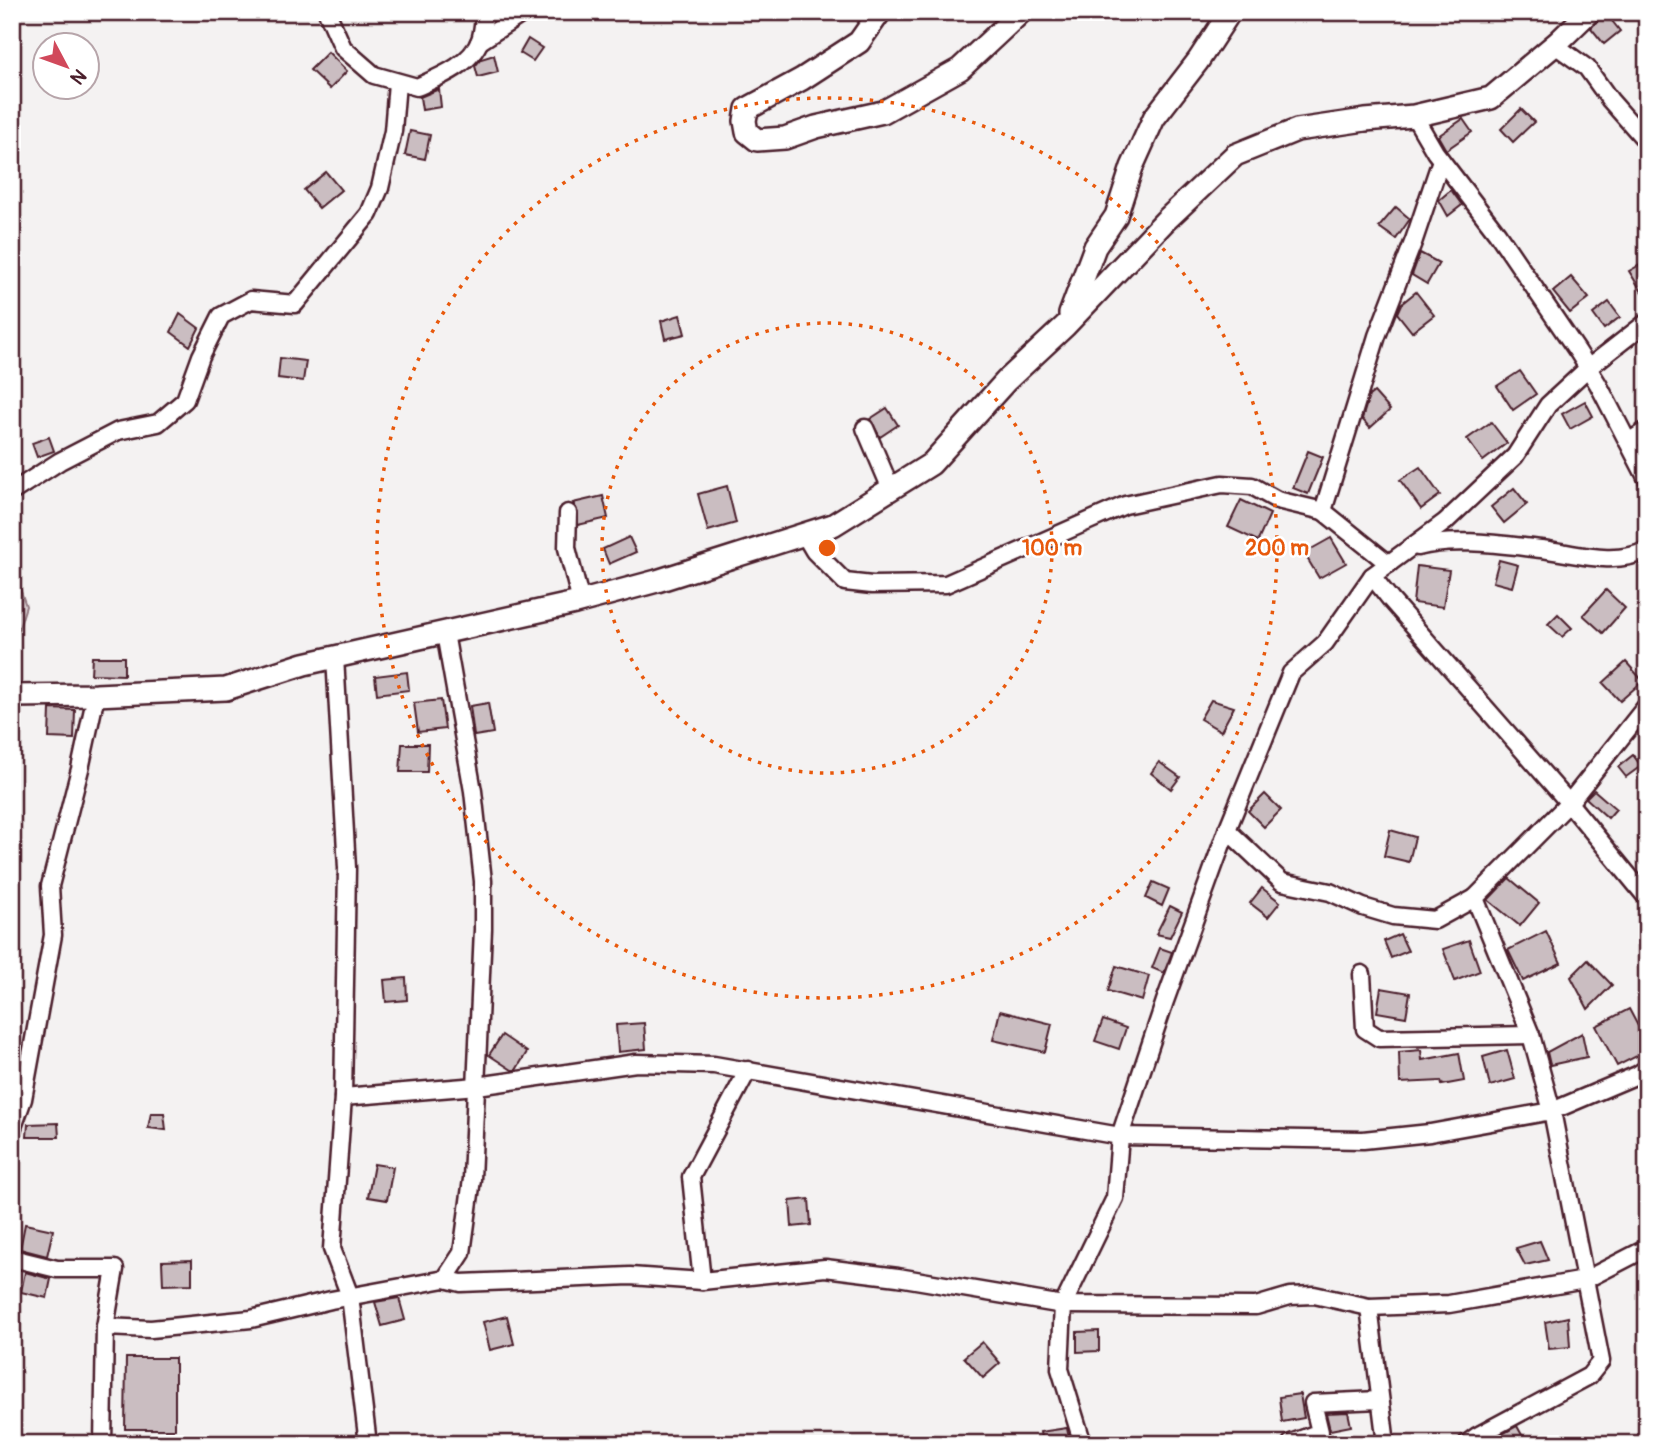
<svg xmlns="http://www.w3.org/2000/svg" width="1659" height="1456" font-family="Pangolin,sans-serif">
<rect width="100%" height="100%" fill="#f4f2f2"/>
<filter id="ink" filterUnits="userSpaceOnUse"><feTurbulence type="fractalNoise" baseFrequency=".0143" numOctaves="2"/><feDisplacementMap in="SourceGraphic" scale="14" xChannelSelector="R" yChannelSelector="G"/><feConvolveMatrix kernelMatrix="1 2 1 2 8 2 1 2 1" color-interpolation-filters="sRGB"/></filter>
<g filter="url(#ink)">
<path fill="#dbd2d5" stroke="#927880" stroke-width="2" d="M12,565L26,606L12,650Z"/>
<g fill="#cabdc1" stroke="#4a1f2b" stroke-width="2">
<path d="M1605,12L1620,31L1604,44L1591,28Z"/>
<path d="M528,39L542,48L533,61L520,53Z"/>
<path d="M328,52L347,71L330,89L310,70Z"/>
<path d="M494,55L498,72L478,77L475,66L481,59Z"/>
<path d="M439,89L441,107L422,110L420,97Z"/>
<path d="M1521,109L1534,122L1513,142L1501,129Z"/>
<path d="M1463,119L1472,132L1446,150L1438,136Z"/>
<path d="M410,131L430,135L425,159L405,155Z"/>
<path d="M326,172L341,190L319,208L304,190Z"/>
<path d="M1451,190L1462,205L1448,216L1439,200Z"/>
<path d="M1396,207L1410,219L1396,239L1379,227Z"/>
<path d="M1420,253L1439,263L1427,284L1412,275Z"/>
<path d="M1647,261V300L1629,271Z"/>
<path d="M1571,277L1589,298L1570,313L1553,292Z"/>
<path d="M1416,292L1434,315L1412,332L1397,313L1401,304Z"/>
<path d="M1609,302L1620,317L1604,329L1593,314Z"/>
<path d="M180,314L199,328L190,346L171,332Z"/>
<path d="M680,315L685,334L665,339L661,321Z"/>
<path d="M280,358L306,361L303,381L278,378Z"/>
<path d="M1520,371L1536,394L1513,410L1497,386Z"/>
<path d="M1374,392L1390,410L1370,428L1362,419L1369,396Z"/>
<path d="M1585,401L1593,416L1570,429L1562,414Z"/>
<path d="M887,408L898,425L880,437L870,419Z"/>
<path d="M1491,422L1507,443L1483,461L1467,439Z"/>
<path d="M49,437L54,451L37,457L32,443Z"/>
<path d="M1308,451L1323,457L1308,494L1293,488Z"/>
<path d="M1420,467L1440,495L1421,509L1400,480Z"/>
<path d="M727,486L736,523L708,531L698,494Z"/>
<path d="M1514,488L1527,504L1504,523L1491,507Z"/>
<path d="M603,496L608,518L578,525V513L573,503Z"/>
<path d="M1241,500L1270,514L1258,541L1228,527Z"/>
<path d="M629,537L636,552L609,564L603,549Z"/>
<path d="M1331,538L1346,563L1319,578L1304,553Z"/>
<path d="M1499,560L1518,565L1512,587L1493,582Z"/>
<path d="M1417,566L1449,570L1443,607L1413,603Z"/>
<path d="M1606,590L1625,608L1603,633L1583,615Z"/>
<path d="M1558,614L1572,628L1562,637L1548,624Z"/>
<path d="M92,657H124V675L91,674Z"/>
<path d="M1626,662L1643,681L1620,701L1603,683Z"/>
<path d="M407,672L409,690L377,694L375,676Z"/>
<path d="M441,700L445,729L418,732L414,703Z"/>
<path d="M1211,700L1234,707L1221,731L1200,719Z"/>
<path d="M488,703L493,733L474,736L470,706Z"/>
<path d="M50,709L75,710L74,739L49,738Z"/>
<path d="M402,744H428L427,772H400Z"/>
<path d="M1633,755L1641,766L1626,777L1618,767Z"/>
<path d="M1159,762L1180,777L1171,789L1151,773Z"/>
<path d="M1594,790L1616,809L1608,818L1586,798Z"/>
<path d="M1265,794L1281,810L1264,827L1248,811Z"/>
<path d="M1390,830L1415,837L1409,862L1384,856Z"/>
<path d="M1509,878L1539,903L1520,926L1488,900Z"/>
<path d="M1153,882L1169,889L1162,906L1146,898Z"/>
<path d="M1262,888L1280,902L1268,917L1250,903Z"/>
<path d="M1170,906L1182,912L1170,937L1156,934Z"/>
<path d="M1546,931L1561,963L1523,981L1508,950Z"/>
<path d="M1400,934L1408,951L1391,958L1384,941Z"/>
<path d="M1469,940L1480,971L1455,981L1443,949Z"/>
<path d="M1160,948L1172,952L1164,973L1152,968Z"/>
<path d="M1588,960L1612,985L1588,1009L1571,977Z"/>
<path d="M1116,966L1149,976L1142,1001L1108,991Z"/>
<path d="M406,978L407,1000L386,1002L384,980Z"/>
<path d="M1381,988L1410,993L1406,1017L1377,1012Z"/>
<path d="M1629,1009L1647,1043V1051L1617,1066L1596,1026Z"/>
<path d="M1000,1011L1052,1024L1045,1052L993,1040Z"/>
<path d="M1103,1020L1126,1028L1119,1049L1095,1041Z"/>
<path d="M644,1023L646,1049L618,1052L616,1025Z"/>
<path d="M1582,1033L1587,1057L1550,1065L1547,1052Z"/>
<path d="M502,1035L527,1052L516,1070H512L489,1055Z"/>
<path d="M1421,1050L1422,1060L1459,1053L1464,1081L1442,1085L1441,1081L1400,1083L1399,1052Z"/>
<path d="M1507,1050L1515,1079L1490,1086L1483,1057Z"/>
<path d="M151,1113H164L166,1130L148,1128Z"/>
<path d="M58,1123L59,1137H27L28,1124Z"/>
<path d="M374,1164L393,1167L387,1200L368,1197Z"/>
<path d="M809,1199L811,1225L792,1227L790,1201Z"/>
<path d="M25,1224L53,1230L47,1256L20,1249Z"/>
<path d="M1540,1241L1548,1260L1525,1265L1516,1248Z"/>
<path d="M192,1260V1284L163,1285L162,1261Z"/>
<path d="M25,1272L51,1279L47,1298L21,1292Z"/>
<path d="M399,1298L405,1320L382,1326L375,1302Z"/>
<path d="M507,1316L514,1344L490,1350L483,1322Z"/>
<path d="M1568,1317L1570,1347L1549,1349L1545,1322Z"/>
<path d="M1099,1331V1351L1077,1352V1332Z"/>
<path d="M982,1342L1000,1363L983,1378L964,1357Z"/>
<path d="M126,1358H175V1429H125Z"/>
<path d="M1300,1394L1304,1418L1282,1422L1279,1397Z"/>
<path d="M1348,1412L1351,1426L1330,1430L1326,1413Z"/>
<path d="M1517,1426L1527,1444H1485Z"/>
<path d="M1067,1428L1070,1444H1042L1040,1432Z"/>
</g>
<g fill="none" stroke-linecap="round" stroke-linejoin="round">
<g stroke="#4a1f2b" stroke-width="21">
<g id="street">
<path d="M327,12L343,48L374,75L417,87C439,77 471,65 480,40C483,32 483,21 485,12"/>
<path d="M479,42L525,12"/>
<path d="M1555,45L1587,68L1610,100L1647,142"/>
<path d="M1414,116L1435,152L1497,233L1578,352L1598,384L1647,479"/>
<path d="M865,428L891,489"/>
<path d="M1628,442L1647,430"/>
<path d="M12,492L60,461L118,431L158,423L185,400L201,356L221,316L251,300L295,304L369,214L380,188L393,131L397,83"/>
<path d="M568,513L567,548L581,602"/>
<path d="M804,534L814,551L845,582L872,585L946,584L1125,505L1222,484L1252,486L1277,500L1323,511"/>
<path d="M1418,547C1454,537 1504,545 1541,549C1575,553 1614,567 1647,550"/>
<path d="M1389,564L1323,511L1377,336L1414,240L1441,160"/>
<path d="M1372,576L1391,600L1569,803L1647,898"/>
<path d="M335,657L347,868L343,1097L332,1249L350,1296L368,1444"/>
<path d="M1227,830L1282,882L1330,892L1363,907L1393,916L1435,920L1475,898"/>
<path d="M1362,974L1365,1029L1379,1038L1531,1035"/>
<path d="M343,1097L477,1086L636,1063L714,1065L1120,1136L1363,1140L1430,1133L1552,1111L1637,1075L1647,1068"/>
<path d="M12,1130L23,1099L53,935L50,886L80,769L96,695"/>
<path d="M12,1258L57,1269H115L105,1327L103,1444"/>
<path d="M445,1279L461,1283L630,1276L702,1281L825,1268L898,1277L1063,1305L1256,1306L1290,1296L1314,1295L1369,1307L1449,1304L1585,1280L1647,1248"/>
<path d="M702,1281L691,1177L748,1070"/>
<path d="M1369,1307L1386,1444"/>
<path d="M105,1327L151,1329L251,1319L331,1300L445,1279L462,1253L472,1179L483,929V881L473,791L445,633"/>
<path d="M1291,1443L1320,1432L1313,1403L1379,1400"/>
<path d="M1083,1444L1060,1369L1063,1305L1115,1198L1120,1136L1165,1001L1227,830L1291,673L1325,643L1372,576L1445,522L1515,456L1548,405L1588,368L1647,322"/>
<path d="M1466,1444L1477,1436L1589,1376L1601,1361L1552,1111L1531,1035L1475,898L1569,803L1647,705"/>
</g>
</g>
<g stroke="#4a1f2b" stroke-width="26">
<g id="secondary">
<path d="M880,12L859,42L802,79L747,109L745,121L747,132L757,140L785,138L816,127L883,112L960,69L1021,12"/>
<path d="M1070,314L1095,247L1116,216L1132,167L1154,118L1198,61L1230,12"/>
<path d="M12,696L96,695L226,689L304,664L575,603L657,581L833,525L931,464L1006,381L1065,326L1165,221L1235,155L1297,130L1365,120L1414,116L1491,98L1558,42L1589,12"/>
</g>
</g>
<use href="#street" stroke="#fff" stroke-width="16"/>
<use href="#secondary" stroke="#fff" stroke-width="21"/>
</g>
</g>
<g fill="none" stroke="#e8590c" stroke-width="3.5" stroke-dasharray="3.5 7">
<circle cx="827" cy="548" r="225"/>
<circle cx="827" cy="548" r="450"/>
</g>
<circle cx="827" cy="548" r="10" fill="#e8590c" stroke="#fff" stroke-width="3.5"/>
<g font-size="21" text-anchor="middle" font-weight="bold" fill="#e8590c" stroke="#fff" stroke-width="5" stroke-linejoin="round" paint-order="stroke">
<text x="1052" y="555">100 m</text>
<text x="1277" y="555">200 m</text>
</g>
<rect width="1659" height="1456" fill="none" stroke="#fff" stroke-width="42"/>
<rect x="21" y="21" width="1617" height="1414" fill="none" stroke="#4a1f2b" stroke-width="2.5" filter="url(#ink)"/>
<g transform="translate(66 66) rotate(131)"><circle r="33" fill="#ffffff" stroke="#b7a5aa" stroke-width="2"/>
<path d="M0-5L12 26L0 18L-12 26Z" fill="#d1495b"/>
<text y="-10" font-size="19" font-weight="bold" text-anchor="middle" fill="#4a1f2b">N</text>
</g>
</svg>
